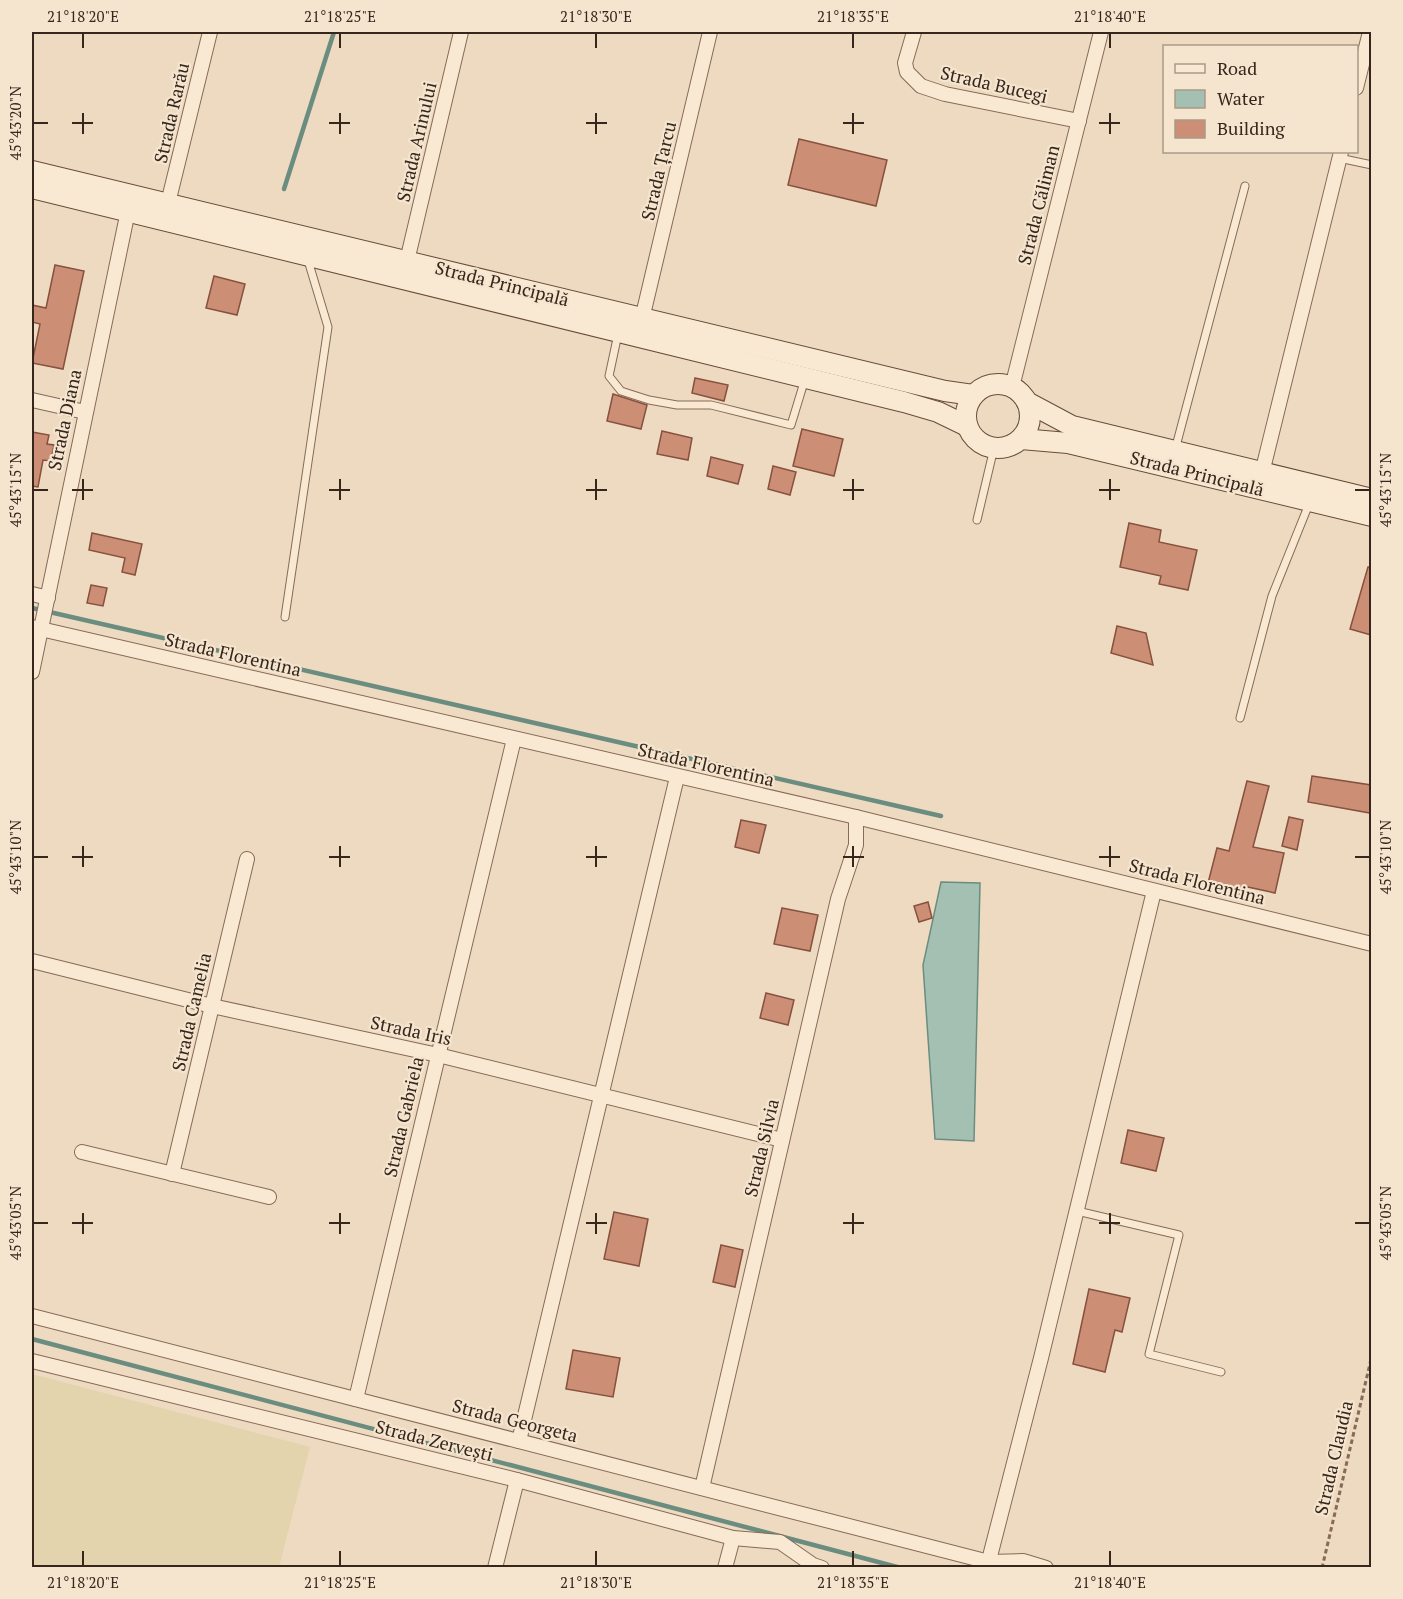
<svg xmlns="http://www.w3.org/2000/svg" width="1403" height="1599" font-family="'PT Serif',serif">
<rect width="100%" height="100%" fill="#eedac0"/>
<path fill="#e3d4ad" d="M32,1374L310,1447L279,1567H32Z"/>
<path fill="#a3c0b3" stroke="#6a8d80" stroke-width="1.5" d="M941,882L980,883L974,1141L935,1139L923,965Z"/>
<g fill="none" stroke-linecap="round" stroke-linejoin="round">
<g stroke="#6a8d80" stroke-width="4.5">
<path d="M284,189L334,32"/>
<path d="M32,608L941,816"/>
<path d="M32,1339L901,1568"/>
</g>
</g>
<g fill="#cc8f75" stroke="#86513e" stroke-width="1.5">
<path d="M799,139L887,160L876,206L788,185Z"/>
<path d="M55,265L84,271L63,369L32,363L40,324L32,322V305L46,308Z"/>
<path d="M214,276L245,284L237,315L206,308Z"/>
<path d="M695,378L728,385L724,401L692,393Z"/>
<path d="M613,394L647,405L641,429L607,421Z"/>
<path d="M802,429L843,439L834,476L793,466Z"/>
<path d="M662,431L692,438L688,460L657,454Z"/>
<path d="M32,432L49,435L47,444L54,445L51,461L43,460L38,487L32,486Z"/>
<path d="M711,457L743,465L738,484L707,476Z"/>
<path d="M773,466L796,472L790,495L768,489Z"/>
<path d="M1129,523L1161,530L1159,542L1197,550L1188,590L1159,584L1161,576L1120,567Z"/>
<path d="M92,533L142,544L135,575L122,572L125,558L89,550Z"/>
<path d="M1368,567H1371V635L1350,629Z"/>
<path d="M91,585L107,588L103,606L87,603Z"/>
<path d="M1117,626L1146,633L1153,665L1111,653Z"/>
<path d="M1312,776L1371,785L1370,813L1308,802Z"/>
<path d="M1247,781L1269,786L1253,847L1284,853L1275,893L1243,886L1241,895L1207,887L1217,848L1229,851Z"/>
<path d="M1289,817L1303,820L1297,850L1282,846Z"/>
<path d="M741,820L766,825L759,853L735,847Z"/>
<path d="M928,902L932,918L919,922L914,906Z"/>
<path d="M782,908L818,915L810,951L774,944Z"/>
<path d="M766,993L794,1000L788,1025L760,1018Z"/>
<path d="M1128,1130L1164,1138L1156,1171L1121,1163Z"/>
<path d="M614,1212L648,1219L639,1266L604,1259Z"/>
<path d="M721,1245L743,1250L735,1287L713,1282Z"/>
<path d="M1089,1289L1130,1298L1122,1332L1115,1330L1105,1372L1073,1364Z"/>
<path d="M573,1350L620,1358L613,1397L566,1389Z"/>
</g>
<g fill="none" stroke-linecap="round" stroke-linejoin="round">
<g stroke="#866b58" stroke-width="9">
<g id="service">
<path d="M1339,158L1372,165"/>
<path d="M618,334L609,376L621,391L649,400L677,405H711L791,425L805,379"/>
<path d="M1175,450L1245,186"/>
<path d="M977,520L994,448"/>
<path d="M285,617L328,327L307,257"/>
<path d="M1240,718L1272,596L1309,504"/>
<path d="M1077,1211L1179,1235L1149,1354L1221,1372"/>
</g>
</g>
<g stroke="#866b58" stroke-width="16">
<g id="minor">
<path d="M914,32L905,63L907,72L921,86L945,94L1079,121"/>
<path d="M1356,88L1370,32"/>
<path d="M168,203L210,32"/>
<path d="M407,261L461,32"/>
<path d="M642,319L710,32"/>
<path d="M1012,387L1101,32"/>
<path d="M32,400L85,412"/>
<path d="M1262,473L1341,152"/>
<path d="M32,594L48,598"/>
<path d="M32,627L856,817L1372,944"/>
<path d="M32,672L128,211"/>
<path d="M32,961L212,1006L438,1055L782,1140"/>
<path d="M82,1152L269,1197"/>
<path d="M172,1174L247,859"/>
<path d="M32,1316L989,1562L1023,1561L1046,1568"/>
<path d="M32,1361L517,1480L733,1538L780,1542L813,1565L822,1568"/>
<path d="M356,1399L514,739"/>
<path d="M519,1441L677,777"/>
<path d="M702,1488L838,899L856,845V817"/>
<path d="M495,1568L517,1480"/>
<path d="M725,1568L733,1538"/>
<path d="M987,1568L1041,1358L1154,891"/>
</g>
</g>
<g stroke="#684c3b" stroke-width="22">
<g id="secondary">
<path d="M32,171L945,391L973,395"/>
<path d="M32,188L904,402L938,412L967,426"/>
<circle cx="998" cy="416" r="32"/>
<path d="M1027,402L1072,426L1372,499"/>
<path d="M1021,439L1068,443L1372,516"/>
</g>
</g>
<path stroke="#866b58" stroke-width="3" stroke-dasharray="4.5 3" stroke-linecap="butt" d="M1322,1568L1372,1355"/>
<use href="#service" stroke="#f9e9d3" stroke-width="7"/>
<use href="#minor" stroke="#f9e9d3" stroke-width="14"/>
<use href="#secondary" stroke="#f9e9d3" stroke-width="20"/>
</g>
<path fill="none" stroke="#36261c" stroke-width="2" d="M83,33V48M340,33V48M596,33V48M853,33V48M1110,33V48M83,113V134M340,113V134M596,113V134M853,113V134M1110,113V134M33,123H48M72,123H93M329,123H350M586,123H607M843,123H864M1099,123H1120M83,479V500M340,479V500M596,479V500M853,479V500M1110,479V500M33,490H48M72,490H93M329,490H350M586,490H607M843,490H864M1099,490H1120M1355,490H1370M83,846V867M340,846V867M596,846V867M853,846V867M1110,846V867M33,857H48M72,857H93M329,857H350M586,857H607M843,857H864M1099,857H1120M1355,857H1370M83,1213V1234M340,1213V1234M596,1213V1234M853,1213V1234M1110,1213V1234M33,1223H48M72,1223H93M329,1223H350M586,1223H607M843,1223H864M1099,1223H1120M1355,1223H1370M83,1551V1566M340,1551V1566M596,1551V1566M853,1551V1566M1110,1551V1566"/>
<g text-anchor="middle" stroke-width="4.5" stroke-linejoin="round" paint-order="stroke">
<g font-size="18" fill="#36261c" stroke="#f5e5cf">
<text transform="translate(994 85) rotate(13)" y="6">Strada Bucegi</text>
<text transform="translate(172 113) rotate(-77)" y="6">Strada Rarău</text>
<text transform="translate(417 142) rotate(-77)" y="6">Strada Arinului</text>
<text transform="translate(659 171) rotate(-77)" y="6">Strada Țarcu</text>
<text transform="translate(1039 205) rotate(-76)" y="6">Strada Căliman</text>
<text transform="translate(502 284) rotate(14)" y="6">Strada Principală</text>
<text transform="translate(65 420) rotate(-78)" y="6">Strada Diana</text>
<text transform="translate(1197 474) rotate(14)" y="6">Strada Principală</text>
<text transform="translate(233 655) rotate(13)" y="6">Strada Florentina</text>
<text transform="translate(706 765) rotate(13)" y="6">Strada Florentina</text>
<text transform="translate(1197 882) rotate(14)" y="6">Strada Florentina</text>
<text transform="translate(192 1012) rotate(-77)" y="6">Strada Camelia</text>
<text transform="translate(411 1031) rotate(12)" y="6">Strada Iris</text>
<text transform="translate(404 1117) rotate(-77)" y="6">Strada Gabriela</text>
<text transform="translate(762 1148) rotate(-77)" y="6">Strada Silvia</text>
<text transform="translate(515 1421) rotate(14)" y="6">Strada Georgeta</text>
<text transform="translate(434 1441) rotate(14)" y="6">Strada Zervești</text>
<text transform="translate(1334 1458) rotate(-77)" y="6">Strada Claudia</text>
</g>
</g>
<rect width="1403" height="1599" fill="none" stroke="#f5e5cf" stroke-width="66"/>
<rect x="1163" y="45" width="195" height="108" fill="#f5e5cf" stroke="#a99987" stroke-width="1.5"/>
<rect x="1175" y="64" width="30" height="9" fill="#f9e9d3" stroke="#a99987" stroke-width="1.5"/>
<text x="1217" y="75" font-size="18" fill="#36261c">Road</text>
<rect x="1175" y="90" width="30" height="18" fill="#a3c0b3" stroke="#a99987" stroke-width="1.5"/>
<text x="1217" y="105" font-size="18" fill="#36261c">Water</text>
<rect x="1175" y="120" width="30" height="18" fill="#cc8f75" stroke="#a99987" stroke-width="1.5"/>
<text x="1217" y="135" font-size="18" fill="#36261c">Building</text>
<rect x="33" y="33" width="1337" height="1533" fill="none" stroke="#36261c" stroke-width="2"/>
<g font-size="15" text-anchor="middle" fill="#36261c">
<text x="83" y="22">21°18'20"E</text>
<text x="340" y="22">21°18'25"E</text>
<text x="596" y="22">21°18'30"E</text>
<text x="853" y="22">21°18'35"E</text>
<text x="1110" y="22">21°18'40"E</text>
<text transform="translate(16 123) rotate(-90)" y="5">45°43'20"N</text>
<text transform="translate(16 490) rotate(-90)" y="5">45°43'15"N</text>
<text transform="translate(1386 490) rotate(-90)" y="5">45°43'15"N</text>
<text transform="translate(16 857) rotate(-90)" y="5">45°43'10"N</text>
<text transform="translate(1386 857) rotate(-90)" y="5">45°43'10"N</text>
<text transform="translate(16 1223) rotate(-90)" y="5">45°43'05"N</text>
<text transform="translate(1386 1223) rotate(-90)" y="5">45°43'05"N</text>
<text x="83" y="1588">21°18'20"E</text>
<text x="340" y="1588">21°18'25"E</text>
<text x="596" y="1588">21°18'30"E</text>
<text x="853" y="1588">21°18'35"E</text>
<text x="1110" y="1588">21°18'40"E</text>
</g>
</svg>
